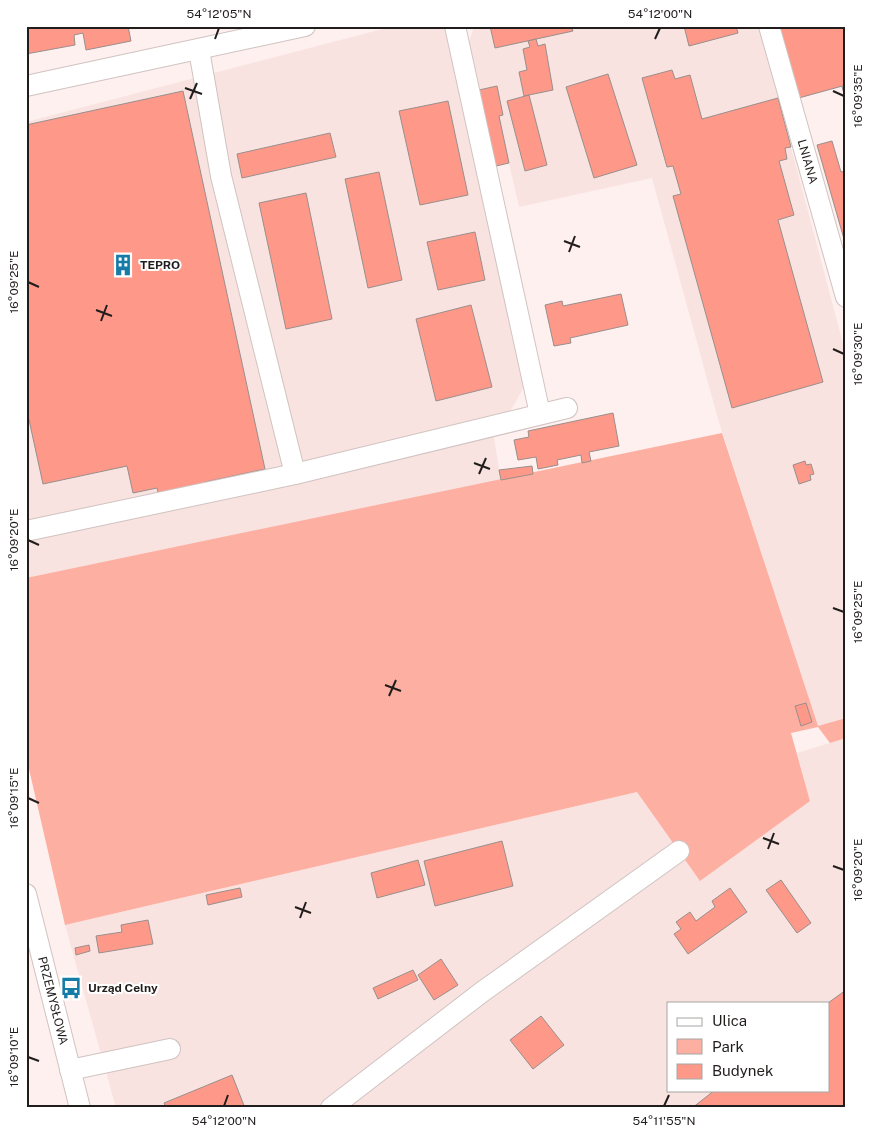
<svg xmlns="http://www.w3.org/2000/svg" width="872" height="1134" font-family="'Public Sans',sans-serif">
<rect width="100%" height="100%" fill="#fdf0ee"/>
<g fill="#f9e3e0" fill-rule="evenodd">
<path d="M394,26H447L524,387L508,415L491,420L501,480L26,578V122Z"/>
<path d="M474,26H759L846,355V718L818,727L718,419L652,178L519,207L509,163L496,166L469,42Z"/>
<path d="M846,738V1108H116L65,925L637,792L810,801L797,753ZM668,1003H828V1090H668Z"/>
</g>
<path fill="#fdafa2" d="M722,433L818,726L846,718V738L830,743L818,727L791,733L810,801L700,881L637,792L65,925L26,756V578Z"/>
<g fill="#fe9989" stroke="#998e8c">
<path d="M26,26H128L131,41L86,50L83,33L74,35L75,45L26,54Z"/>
<path d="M490,26H571L573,31L495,48Z"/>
<path d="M684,26H736L738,33L689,46Z"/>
<path d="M775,26H846V85L795,99Z"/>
<path d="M536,39L538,46L545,44L553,90L524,96L519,72L527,70L523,49L530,47L528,41Z"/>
<path d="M672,70L675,79L690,75L702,119L778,98L791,147L785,148L787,159L779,161L794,215L778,220L823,382L732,408L673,196L681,194L673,166L667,167L642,78Z"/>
<path d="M608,74L637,165L594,178L566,87Z"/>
<path d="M846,85V100L842,87Z"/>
<path d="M497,86L503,115L499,116L509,163L496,166L479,90Z"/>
<path d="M183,91L265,469L205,482L206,486L159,496L157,488L133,493L127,466L43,484L26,406V125Z"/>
<path d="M529,95L547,165L525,171L507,101Z"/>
<path d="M448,101L468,195L420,205L399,111Z"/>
<path d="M330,133L336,157L242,178L237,154Z"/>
<path d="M832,141L841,172L846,171V246L817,145Z"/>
<path d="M379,172L402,280L368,288L345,179Z"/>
<path d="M306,193L332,319L286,329L259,203Z"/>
<path d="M475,232L485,280L438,290L427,242Z"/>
<path d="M621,294L628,325L570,338L571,343L554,346L545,305L562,301L563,306Z"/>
<path d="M471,305L492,387L436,401L416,319Z"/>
<path d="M613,413L619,446L589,452L591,461L582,463L581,455L557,460L558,465L538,469L536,457L518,460L514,440L529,437L528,431Z"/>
<path d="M805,461L806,465L811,464L814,474L810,475L811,480L799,484L793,465Z"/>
<path d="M532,466L533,474L501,480L499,470Z"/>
<path d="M806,703L812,722L801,726L795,706Z"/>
<path d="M502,841L513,886L435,906L424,861Z"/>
<path d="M418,860L425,885L377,898L371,873Z"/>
<path d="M781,880L811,923L797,933L766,890Z"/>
<path d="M240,888L242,897L208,905L206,895Z"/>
<path d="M730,888L747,912L688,954L674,934L681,929L676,922L690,912L696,921L715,907L712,901Z"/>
<path d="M148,920L153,944L99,953L96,936L122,932L121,925Z"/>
<path d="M89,945L90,951L76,955L75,948Z"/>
<path d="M441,959L458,985L434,1000L418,975Z"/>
<path d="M413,970L418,980L378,999L373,988Z"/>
<path d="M846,990V1108H692L715,1090H828V1003Z"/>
<path d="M541,1016L564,1045L533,1069L510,1040Z"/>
<path d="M232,1075L245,1108H166L164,1103Z"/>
</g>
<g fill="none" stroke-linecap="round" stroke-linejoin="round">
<g stroke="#d0c3c1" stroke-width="22">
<g id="minor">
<path d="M455,26L540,414"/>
<path id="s1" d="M769,26L846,297"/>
<path d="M199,50L221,176L295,474"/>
<path d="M26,86L305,26"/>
<path d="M26,531L295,474L567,408"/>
<path id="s2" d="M26,894L80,1108"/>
<path d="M70,1070L170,1049"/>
<path d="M331,1108L482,992L679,851"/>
</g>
</g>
<use href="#minor" stroke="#fff" stroke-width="20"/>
</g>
<path fill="none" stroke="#211d1c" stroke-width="2" d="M215,39L219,28M655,39L660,28M185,88L202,94M833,91L844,96M190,99L197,83M564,241L580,247M569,252L575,236M28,282L39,287M96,310L112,316M101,321L107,305M833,349L844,354M474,463L490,469M479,474L486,458M28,540L39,545M833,608L844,612M385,685L401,691M389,696L396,680M28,798L39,803M763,838L779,844M768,849L774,833M833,866L844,870M295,907L311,913M300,918L306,902M28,1057L39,1061M224,1106L228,1095M664,1106L669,1095"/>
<defs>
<g id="building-bare" transform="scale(1.725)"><path d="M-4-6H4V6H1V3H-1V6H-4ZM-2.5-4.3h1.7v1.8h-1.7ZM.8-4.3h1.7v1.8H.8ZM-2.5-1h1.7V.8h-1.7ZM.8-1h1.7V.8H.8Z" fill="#167ba6" stroke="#fff" stroke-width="2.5" paint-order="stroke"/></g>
<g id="bus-bare" transform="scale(1.725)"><path d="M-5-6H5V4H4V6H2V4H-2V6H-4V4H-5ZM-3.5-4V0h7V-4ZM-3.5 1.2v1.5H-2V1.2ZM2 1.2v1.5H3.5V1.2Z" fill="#167ba6" stroke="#fff" stroke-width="2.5" paint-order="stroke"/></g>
</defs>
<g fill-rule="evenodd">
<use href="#building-bare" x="123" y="265"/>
<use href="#bus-bare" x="71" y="988"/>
</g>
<g text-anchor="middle" stroke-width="4" stroke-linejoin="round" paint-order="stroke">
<g font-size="12" fill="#211d1c" stroke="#fff">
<text dy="4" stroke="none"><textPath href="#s1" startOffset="141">LNIANA</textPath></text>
<text dy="4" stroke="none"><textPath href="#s2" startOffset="110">PRZEMYSŁOWA</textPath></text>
</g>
<g font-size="12" font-weight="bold" fill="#211d1c" stroke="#fff" text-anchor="start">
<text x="140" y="269">TEPRO</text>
<text x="88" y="992">Urząd Celny</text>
</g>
</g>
<rect width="872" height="1134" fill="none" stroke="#ffffff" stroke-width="55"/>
<rect x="667" y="1002" width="162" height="90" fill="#ffffff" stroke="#a6a5a4"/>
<rect x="677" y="1018" width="25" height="8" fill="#ffffff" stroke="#a6a5a4"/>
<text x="712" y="1026" font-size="15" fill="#211d1c">Ulica</text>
<rect x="677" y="1039" width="25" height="15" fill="#fdafa2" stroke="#a6a5a4"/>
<text x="712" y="1052" font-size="15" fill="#211d1c">Park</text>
<rect x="677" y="1064" width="25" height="15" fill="#fe9989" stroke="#a6a5a4"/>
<text x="712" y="1076" font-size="15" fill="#211d1c">Budynek</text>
<rect x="28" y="28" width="816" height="1078" fill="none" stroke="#211d1c" stroke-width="2"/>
<g font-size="12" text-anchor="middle" fill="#211d1c">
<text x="219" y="18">54°12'05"N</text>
<text x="660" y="18">54°12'00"N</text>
<text transform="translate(858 96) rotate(-90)" y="4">16°09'35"E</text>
<text transform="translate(14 282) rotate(-90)" y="4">16°09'25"E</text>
<text transform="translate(858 354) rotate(-90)" y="4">16°09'30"E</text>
<text transform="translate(14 540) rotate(-90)" y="4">16°09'20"E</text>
<text transform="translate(858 612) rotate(-90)" y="4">16°09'25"E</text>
<text transform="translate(14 798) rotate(-90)" y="4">16°09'15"E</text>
<text transform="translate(858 870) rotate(-90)" y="4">16°09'20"E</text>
<text transform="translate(14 1057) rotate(-90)" y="4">16°09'10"E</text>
<text x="224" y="1125">54°12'00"N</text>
<text x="664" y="1125">54°11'55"N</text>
</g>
</svg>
